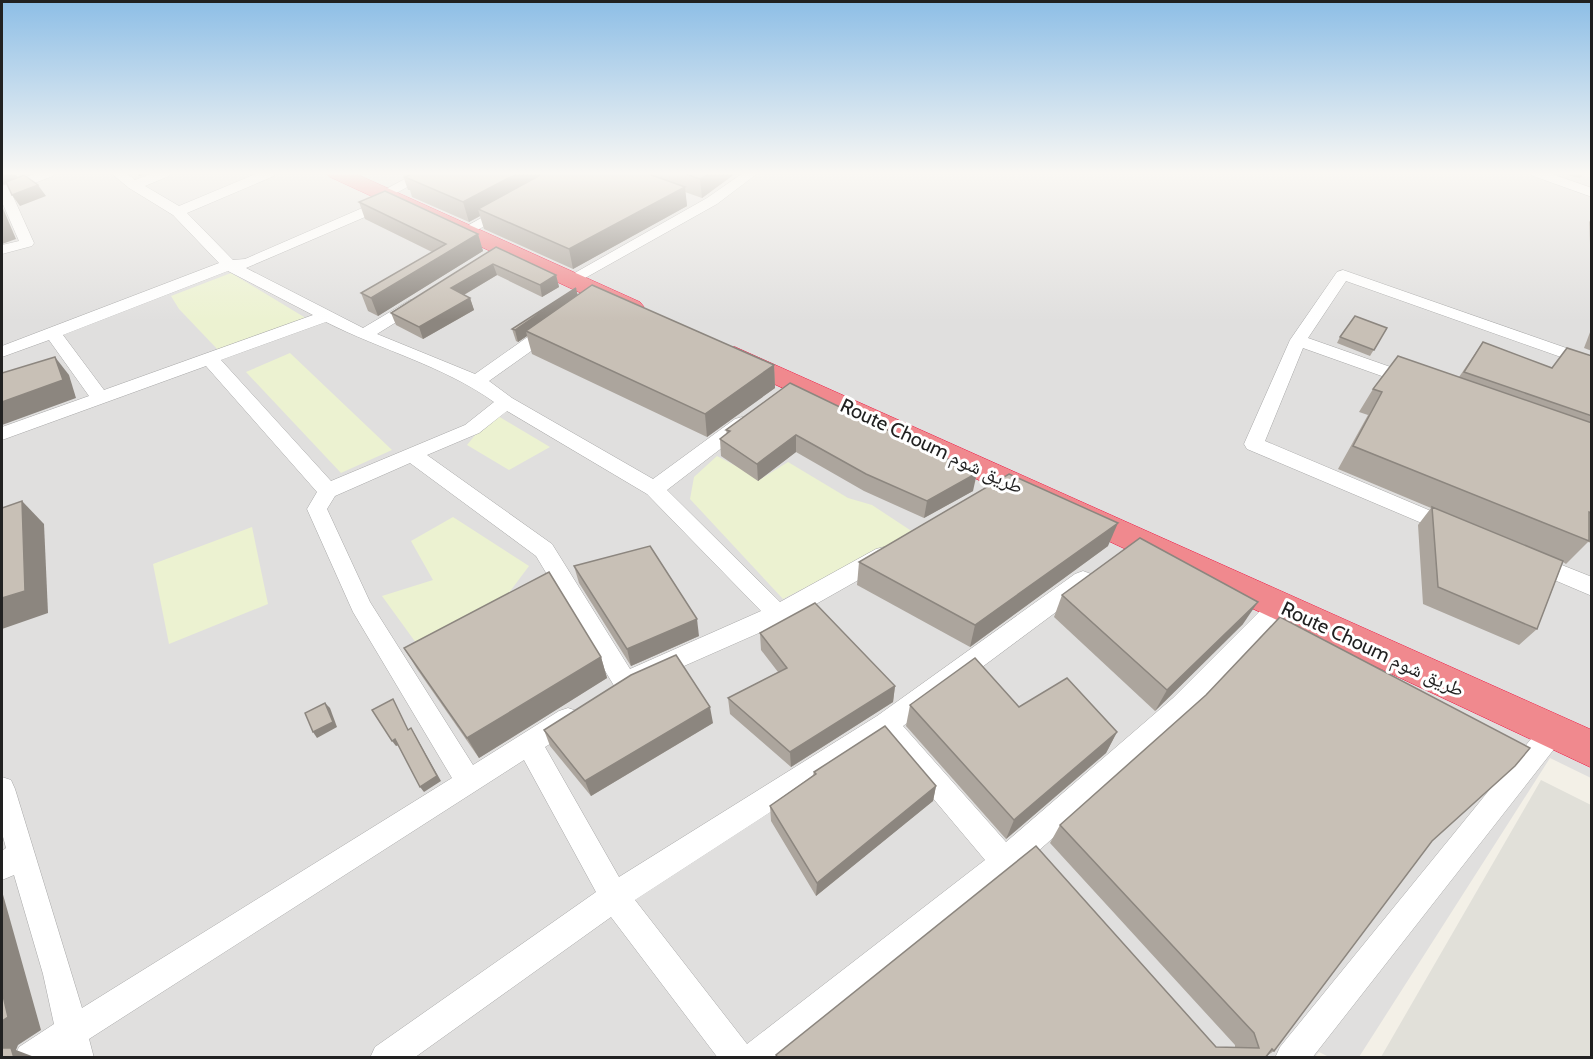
<svg xmlns="http://www.w3.org/2000/svg" width="1593" height="1059" font-family="Cabin,'Noto Naskh Arabic',sans-serif">
<rect width="100%" height="100%" fill="#f3f0e7"/>
<path fill="#e0dfde" d="M2,173H1591V778L1550,758L1359,1057H1329L1319,1052L1314,1058H2Z"/>
<path fill="#e1e0d9" d="M1541,780L1591,805V1057H1381Z"/>
<g fill="#ecf2d1">
<path d="M231,273L309,320L220,352L179,309L171,296Z"/>
<path d="M290,353L392,450L341,473L246,372Z"/>
<path d="M493,413L550,447L509,470L467,445Z"/>
<path d="M717,456L761,479L788,462L848,498L872,505L913,532L783,599L690,499L694,477Z"/>
<path d="M453,517L529,566L496,610L427,658L382,596L433,580L411,541Z"/>
<path d="M252,527L268,604L169,644L153,564Z"/>
</g>
<g fill="none" stroke-linecap="round" stroke-linejoin="round">
<g stroke="#a8a8a8" stroke-width="1">
<g id="street">
<path d="M37,173H55L53,176L11,192L34,243L32,246L2,254V245L19,241L2,202V186Z"/>
<path d="M111,173H126L135,180L153,173H170L169,176L145,186L179,206L258,173H275L274,176L187,213L233,260L245,259L383,199H393L395,202L393,205L246,268L363,328L410,300H422L424,303L422,306L377,334L475,374L546,324H558L560,328L558,332L489,381L512,398L653,479L735,419L742,417L749,419L751,423L749,427L667,490L780,602L876,549L884,547L892,549L895,555L892,561L786,621L625,692L616,689L536,556L410,463L335,496L327,509L370,602L473,765L559,711L568,708L577,711L581,719L577,727L545,747L619,877L877,716L1075,574L1083,571L1091,574L1094,580L1091,586L903,726L1006,842L1173,698L1271,600L1279,597L1287,600L1290,606L1287,612L1191,714L1015,872L781,1058H718L611,917L414,1058H370L375,1047L596,892L524,760L89,1039L94,1058H14L19,1047L54,1024L43,974L14,875L2,880V851L6,848L2,833V777L11,780L15,789L82,1008L452,778L353,612L307,509L317,492L206,366L2,440V427L89,396L49,340L2,357V346L219,263L173,215L129,188ZM228,271L313,315L104,390L63,335ZM326,322C381,350 444,366 494,402L465,425L331,481L221,360ZM507,411L647,494L761,611L630,669L552,544L427,455L479,433ZM883,739L985,860L747,1044L635,900Z"/>
<path d="M416,173H433L389,197L384,198L377,194Z"/>
<path d="M743,173H758L717,204L578,282L572,284L564,279L707,198Z"/>
<path d="M1531,173H1549L1592,188V197L1533,176Z"/>
<path d="M505,205L510,206L512,209L510,212L470,234H460L458,231Z"/>
<path d="M1343,270L1592,357V368L1346,281L1308,338L1419,377L1422,381L1419,385H1407L1303,348L1265,441L1457,522L1460,527L1457,532L1450,535L1443,532L1247,449L1244,444L1290,340L1337,272Z"/>
<path d="M1534,554L1592,577V596L1526,568L1523,562L1526,556Z"/>
<path d="M1553,720L1562,723L1566,731L1562,739L1312,1058H1275L1280,1047L1544,723Z"/>
</g>
</g>
<g stroke="#ee1744" stroke-width="1">
<g id="highway">
<path d="M326,173H354L640,302L644,307L640,312L631,315L622,312L330,177Z"/>
<path d="M735,347L1592,730V768L725,361L721,355L725,349Z"/>
</g>
</g>
<use href="#street" fill="#fff" fill-rule="evenodd"/>
<use href="#highway" fill="#f0898e" fill-rule="evenodd"/>
</g>
<g fill="#aca59d">
<path d="M402,173H736L702,198L685,192L687,206L573,269L484,229L480,216L469,222L412,197L410,190H408Z"/>
<path d="M1560,173H1584L1580,178Z"/>
<path d="M359,202L478,234L483,251L378,316L368,311L361,293L432,252L365,219Z"/>
<path d="M1592,218V245L1590,244L1589,222Z"/>
<path d="M496,247L556,275L559,287L542,297L497,275L464,295L470,298L474,310L423,339L396,325L391,313Z"/>
<path d="M578,295L774,365L775,388L707,437L532,354L527,336L518,342L516,341L512,329Z"/>
<path d="M1592,327V351L1584,348Z"/>
<path d="M1387,328L1370,356L1337,343L1340,337Z"/>
<path d="M1483,342L1552,368L1592,356V543L1588,542L1566,564L1563,562L1537,629L1519,645L1423,604L1418,525L1431,508L1338,469L1368,415L1359,412L1373,389L1459,377Z"/>
<path d="M790,383L973,491L924,518L864,491L796,452L758,481L721,456L720,439L727,434L726,430Z"/>
<path d="M1108,546L970,647L857,585L859,562Z"/>
<path d="M574,566L699,636L631,666L579,583Z"/>
<path d="M1062,595L1243,624L1155,711L1054,617Z"/>
<path d="M760,633L895,686L893,702L791,767L730,714L728,698L778,672L761,650Z"/>
<path d="M404,648L601,657L607,678L479,758L417,669Z"/>
<path d="M910,705L1117,732L1106,753L1006,839L906,726Z"/>
<path d="M713,723L591,796L550,746L544,730Z"/>
<path d="M814,772L936,786L933,801L816,896L771,821L770,806L813,775Z"/>
<path d="M1060,825L1432,841L1274,1051L1268,1055L1265,1058H776V1055L1235,1048V1045L1050,843Z"/>
</g>
<g fill="#8c867f">
<path d="M2,173H15L18,178L2,185Z"/>
<path d="M137,173H148L139,176Z"/>
<path d="M518,173H558L478,209L480,216L469,222L463,202Z"/>
<path d="M709,173H736L702,198L700,179Z"/>
<path d="M38,185L46,196L20,206L12,195Z"/>
<path d="M685,187L687,206L573,269L569,249Z"/>
<path d="M2,206L16,239L2,244Z"/>
<path d="M478,234L483,251L378,316L371,298Z"/>
<path d="M493,264L497,275L455,300L451,288Z"/>
<path d="M556,275L559,287L542,297L540,285Z"/>
<path d="M576,288L579,300L526,331L527,336L518,342L515,330Z"/>
<path d="M470,298L474,310L423,339L419,327Z"/>
<path d="M55,357L69,375L76,398L2,425V402Z"/>
<path d="M774,365L775,388L707,437L705,414Z"/>
<path d="M796,435V452L758,481L757,464Z"/>
<path d="M977,473L973,491L924,518L927,501Z"/>
<path d="M22,501L44,524L48,613L2,629V598Z"/>
<path d="M1118,523L1108,546L970,647L975,625Z"/>
<path d="M1258,602L1243,624L1155,711L1167,690Z"/>
<path d="M697,619L699,636L631,666L627,649Z"/>
<path d="M601,657L607,678L479,758L467,738Z"/>
<path d="M895,686L893,702L791,767L790,752Z"/>
<path d="M325,703L330,708L337,727L317,738L313,732Z"/>
<path d="M710,707L713,723L591,796L585,781Z"/>
<path d="M411,728L441,781L424,792L420,787Z"/>
<path d="M1117,732L1106,753L1006,839L1014,820Z"/>
<path d="M395,739L399,745L396,746L392,741Z"/>
<path d="M936,786L933,801L816,896L817,883Z"/>
<path d="M2,891L41,1030L18,1045L16,1050L37,1058H14L2,1055Z"/>
</g>
<g fill="#c8c0b6" stroke="#8c867f" stroke-width="1.5">
<path d="M407,173H518L463,202L405,177L412,174Z"/>
<path d="M544,173H646L685,187L569,249L478,209Z"/>
<path d="M683,173H709L700,179Z"/>
<path d="M24,175L38,185L12,195L6,182Z"/>
<path d="M385,191L478,234L371,298L361,293L446,244L359,202Z"/>
<path d="M496,247L556,275L540,285L493,264L451,288L470,298L419,327L391,313Z"/>
<path d="M592,285L774,365L705,414L526,331Z"/>
<path d="M576,288L515,330L512,329Z"/>
<path d="M1355,316L1387,328L1374,350L1340,337Z"/>
<path d="M1483,342L1552,368L1567,348L1592,356V416L1464,372Z"/>
<path d="M1398,356L1592,423V513L1589,512V541L1353,446L1382,392L1373,389Z"/>
<path d="M55,357L63,380L2,402V373Z"/>
<path d="M790,383L977,473L927,501L866,474L796,435L757,464L720,439L730,431L726,430Z"/>
<path d="M1009,474L1118,523L975,625L859,562Z"/>
<path d="M22,501L25,591L2,598V508Z"/>
<path d="M1432,507L1563,561L1537,629L1438,587Z"/>
<path d="M1140,538L1258,602L1167,690L1062,595Z"/>
<path d="M650,546L697,619L627,649L574,566Z"/>
<path d="M549,572L601,657L467,738L404,648Z"/>
<path d="M815,603L895,686L790,752L728,698L787,668L760,633Z"/>
<path d="M1280,617L1530,748L1515,766L1432,841L1274,1051L1272,1049L1265,1058H778L776,1055L1036,846L1216,1047L1259,1048L1254,1033L1060,825L1206,695Z"/>
<path d="M676,655L710,707L585,781L544,730L631,675Z"/>
<path d="M975,658L1019,707L1067,678L1117,732L1014,820L910,705Z"/>
<path d="M393,699L408,730L411,728L437,776L420,787L395,739L392,741L372,710Z"/>
<path d="M325,703L333,722L313,732L305,713Z"/>
<path d="M885,726L936,786L817,883L770,806L816,774L814,772Z"/>
<path d="M2,991L8,1017L2,1021Z"/>
<path d="M2,1048H11L14,1058H2Z"/>
</g>
<linearGradient id="sky" x2="0" y2="1"><stop stop-color="#8dbee6"/><stop offset="0.54" stop-color="#faf8f4"/><stop offset="1" stop-color="#faf8f4" stop-opacity="0"/></linearGradient>
<rect width="1593" height="321" fill="url(#sky)"/>
<g text-anchor="middle" stroke-width="6" stroke-linejoin="round" paint-order="stroke">
<g font-size="20" fill="#212121" stroke="#fff">
<text transform="translate(932 446) rotate(25)" y="7">Route Choum طريق شوم</text>
<text transform="translate(1373 649) rotate(25)" y="7">Route Choum طريق شوم</text>
</g>
</g>
<rect width="1593" height="1059" fill="none" stroke="#212121" stroke-width="6"/>
</svg>
